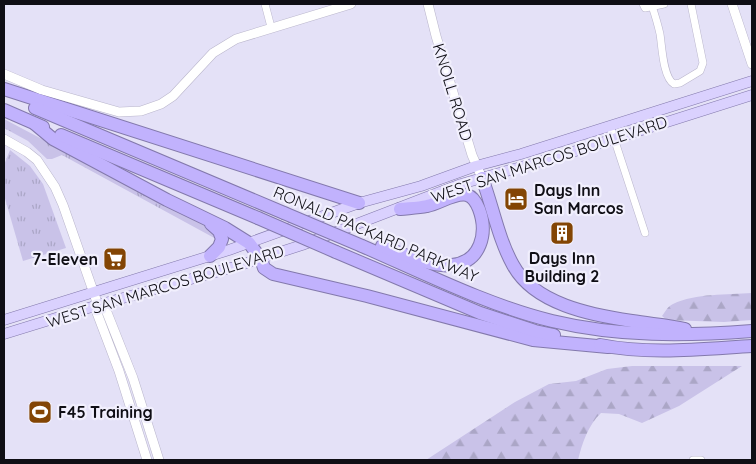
<svg xmlns="http://www.w3.org/2000/svg" width="756" height="464" font-family="Quicksand,sans-serif">
<defs>
<pattern id="grass-tufts" width="24" height="20" patternUnits="userSpaceOnUse" patternTransform="scale(1.25)"><rect width="24" height="20" fill="#c9c2e8"/><path d="M3 7l-1-3M5 7V3M7 7l1-3M15 17l-1-3M17 17v-4M19 17l1-3" fill="none" stroke="#aba6c6"/></pattern>
<pattern id="forest-firs" width="22" height="20" patternUnits="userSpaceOnUse" patternTransform="scale(1.25)"><rect width="22" height="20" fill="#c9c2e8"/><path d="M5 1l3.5 6h-7zM16 11l3.5 6h-7z" fill="#aba6c6"/></pattern>
</defs>
<rect width="100%" height="100%" fill="#e4e1f7"/>
<g fill="url(#grass-tufts)">
<path d="M4,119L207,226L216,232L218,240L62,155L52,159H47L28,141L4,128Z"/>
<path d="M10,150L30,166L43,184L66,248L23,261L4,195V165Z"/>
</g>
<g fill="url(#forest-firs)">
<path d="M752,293V320L724,322L667,320L662,316C665,312 668,306 673,304C696,293 727,295 752,293Z"/>
<path d="M632,366H742L679,406L642,423L619,414L601,413C588,425 582,444 578,460H426L515,402L549,384L576,381L607,369Z"/>
</g>
<g fill="none" stroke-linecap="round" stroke-linejoin="round">
<g stroke="#bab6cc" stroke-width="8">
<g id="minor">
<path d="M265,4L271,27"/>
<path d="M643,4L645,8L664,4"/>
<path d="M652,6C655,15 658,25 660,34C662,46 663,78 674,84L680,83L700,71L703,63L691,4"/>
<path d="M610,126L645,233"/>
<path d="M693,460H701"/>
</g>
</g>
<g stroke="#bab6cc" stroke-width="10">
<g id="tertiary">
<path d="M732,4L752,64"/>
<path d="M4,74L42,90L119,112L141,111L161,104L173,96L213,53L236,39L351,4"/>
<path d="M147,460L119,371L97,313L98,305L106,310L133,378L159,460"/>
</g>
</g>
<g stroke="#bab6cc" stroke-width="10">
<g id="secondary">
<path d="M428,4L436,36L472,155L482,178"/>
<path d="M4,139L27,152L37,160L55,187L63,205L98,305"/>
</g>
</g>
<g stroke="#8379ac" stroke-width="11">
<g id="primary">
<path d="M4,320L229,250L359,203L421,186L476,166L521,154L752,81"/>
<path d="M4,334L98,305L234,267L302,245L461,184L563,155L752,95"/>
</g>
</g>
<g stroke="#8379ac" stroke-width="14">
<g id="motorway">
<path d="M4,89L359,203"/>
<path d="M35,108L284,213"/>
<path d="M4,110L43,127"/>
<path d="M35,124L53,139L167,200L225,228L249,243L261,259L264,268L273,274L367,296L533,340L608,347"/>
<path d="M61,135L258,218"/>
<path d="M482,178C493,207 498,238 513,265C534,304 591,315 632,321C650,324 668,325 685,329"/>
<path d="M362,246C424,273 487,305 552,321C619,337 685,336 752,331"/>
<path d="M382,246C401,253 431,268 452,265C481,262 488,233 479,209C477,204 474,197 467,195C455,192 439,204 427,206C418,208 409,208 400,209"/>
<path d="M336,252L480,313L535,331L554,335"/>
<path d="M210,256L219,247L222,239L219,231L211,224"/>
<path d="M600,345C650,355 702,349 752,346"/>
</g>
</g>
<use href="#minor" stroke="#fff" stroke-width="7"/>
<use href="#tertiary" stroke="#fff" stroke-width="9"/>
<use href="#secondary" stroke="#fff" stroke-width="9"/>
<use href="#primary" stroke="#dad1fe" stroke-width="10"/>
<use href="#motorway" stroke="#c1b2fd" stroke-width="12"/>
<g stroke="#8379ac" stroke-width="14" stroke-linecap="butt">
<g id="motorway-bridge">
<path d="M284,213L362,246"/>
<path d="M258,218L336,252"/>
</g>
</g>
<use href="#motorway-bridge" stroke="#c1b2fd" stroke-width="12"/>
</g>
<defs>
<g id="hotel-square" transform="scale(1.25)"><rect x="-9" y="-9" width="18" height="18" rx="4" fill="#834504" stroke="#f1effd"/><path d="M-6-4.5h1.5V1H6V5H4.5V3h-9V5H-6ZM-4 0a1.8 1.8 0 1 1 3.6 0ZM.5 0V-2.5h3Q6-2.5 6 0Z" fill="#fff"/></g>
<g id="building-square" transform="scale(1.25)"><rect x="-9" y="-9" width="18" height="18" rx="4" fill="#834504" stroke="#f1effd"/><path d="M-4-6H4V6H1V3H-1V6H-4ZM-2.5-4.3h1.7v1.8h-1.7ZM.8-4.3h1.7v1.8H.8ZM-2.5-1h1.7V.8h-1.7ZM.8-1h1.7V.8H.8Z" fill="#fff"/></g>
<g id="supermarket-square" transform="scale(1.25)"><rect x="-9" y="-9" width="18" height="18" rx="4" fill="#834504" stroke="#f1effd"/><path d="M-6-5.5h2.5l.6 2H6L4.5 2H-2.5L-4.4-4H-6ZM-1.5 3.2a1.3 1.3 0 1 0 .1 0ZM3 3.2a1.3 1.3 0 1 0 .1 0Z" fill="#fff"/></g>
<g id="stadium-square" transform="scale(1.25)"><rect x="-9" y="-9" width="18" height="18" rx="4" fill="#834504" stroke="#f1effd"/><path d="M0-5a6.5 5 0 1 0 0 10a6.5 5 0 1 0 0-10ZM-3.5-1.8h7v3.6h-7Z" fill="#fff"/></g>
</defs>
<g fill-rule="evenodd">
<use href="#hotel-square" x="516" y="199"/>
<use href="#building-square" x="562" y="233"/>
<use href="#supermarket-square" x="115" y="259"/>
<use href="#stadium-square" x="40" y="412"/>
</g>
<g text-anchor="middle" stroke-width="4.5" stroke-linejoin="round" paint-order="stroke">
<g font-size="16" fill="#0f0e15" stroke="#f1effd">
<text transform="translate(453 92) rotate(73)" y="6">KNOLL ROAD</text>
<text transform="translate(549 159) rotate(-18)" y="6">WEST SAN MARCOS BOULEVARD</text>
<text transform="translate(376 234) rotate(23)" y="6">RONALD PACKARD PARKWAY</text>
<text transform="translate(165 286) rotate(-17)" y="6">WEST SAN MARCOS BOULEVARD</text>
</g>
<g font-size="16" font-weight="bold" fill="#0f0e15" stroke="#f1effd" text-anchor="start">
<text x="534" y="196">Days Inn<tspan x="534" dy="18">San Marcos</tspan></text>
<text x="562" y="264" text-anchor="middle">Days Inn<tspan x="562" dy="18">Building 2</tspan></text>
<text x="98" y="265" text-anchor="end">7-Eleven</text>
<text x="58" y="418">F45 Training</text>
</g>
</g>
<rect width="756" height="464" fill="none" stroke="#0f0e15" stroke-width="10"/>
</svg>
